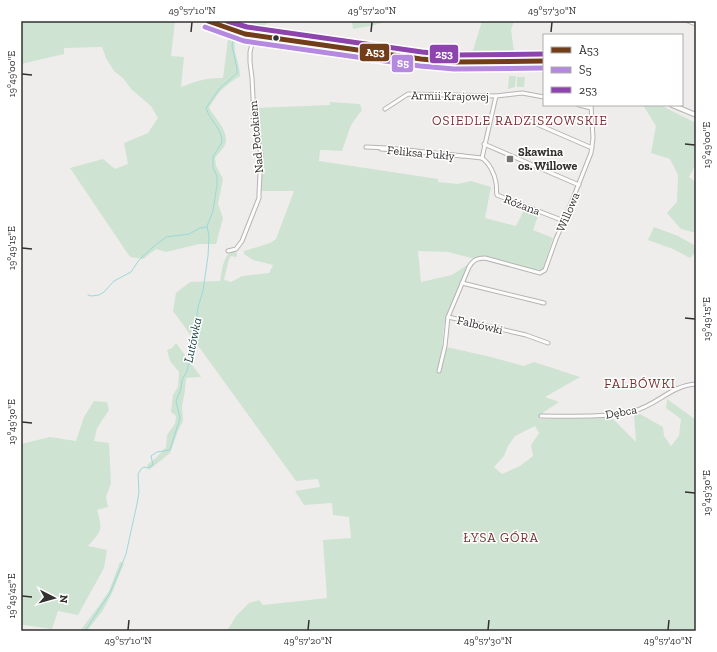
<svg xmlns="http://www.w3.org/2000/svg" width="717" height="652" font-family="'Zilla Slab',serif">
<rect width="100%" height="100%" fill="#efedeb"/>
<g fill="#cee3d1" fill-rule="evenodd">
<path d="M21,21H175L171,56L184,57L181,87C197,81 205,78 223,78L228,39L232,33L244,37L235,41C233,53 240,64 240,76C224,86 218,92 209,108C215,118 230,132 225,145C223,149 218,154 215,158L216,166L223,179L218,204L223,218L216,244H199L166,252L156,249L143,259L130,257L70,168L103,159L115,169L128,164L124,143L148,133L158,118L151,106L131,89L124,79L114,71L106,58L102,47L64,48V54L21,64Z"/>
<path d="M244,21H269L268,23L254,32L242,28Z"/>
<path d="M352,21H386L375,25L353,29Z"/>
<path d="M482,21H514L511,30L514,51L486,54L488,58L471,57Z"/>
<path d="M509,76H516L515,87L508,89Z"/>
<path d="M517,77H525L524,87H517Z"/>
<path d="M330,102L360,104L362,110L351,125L342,151L320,150L319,161L438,179V182L458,184L471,181L491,187L485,218L516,226L525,208L539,213L533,230L553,238L543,269L541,270L527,268L485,257H479L475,259L448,252L418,251L421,282L452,275L470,263L444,325L442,346L491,357L524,366L534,362L580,377L545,397L559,402L544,412L539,419L612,418L636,442L634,415L640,414L663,427L664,436L671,446L679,436L681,419L666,408L667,399L696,420V631H227L236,616L249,603L259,600L263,605L327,598L323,540L351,538L349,517L333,515L332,503L304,505L295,491L320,487L318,479L296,481L173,311L176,293L190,282L220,281C222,272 223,250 236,251L237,255L236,257L231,256L229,259L224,280L231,282L242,276L269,273L273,265L253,260L244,254V251L270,243L276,239L294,191H261L263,161L254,108L330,105ZM535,426L539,433L531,445L533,456L520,466L502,474L494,467L504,456L508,446L515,436Z"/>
<path d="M643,105H660L696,123V164L689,177L696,182V233L681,229L667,213L677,202L678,175L670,159L651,153L656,126Z"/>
<path d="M654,227L678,236L696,246V252L690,258L673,249L648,240Z"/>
<path d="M176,343L201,377L186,378L185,391L182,406L183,421L178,431L170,453L149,470L147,465L157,457L166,447L167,435L175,424L176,416L171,412L173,395L178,387L179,372L170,361L167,350L172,348Z"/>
<path d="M94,401L107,402L109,410L97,428L94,441L109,443L111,483L106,497L108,507L97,510C103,531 102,530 88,546L107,550L104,568L78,615L58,611L52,629L24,625H21V444L50,437L76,441L84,417Z"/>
<path d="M120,562L124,563L112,593L103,610L87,631H80L98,607L109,591Z"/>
</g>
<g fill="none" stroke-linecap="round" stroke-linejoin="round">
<g stroke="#9bd9d9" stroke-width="1">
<path d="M244,31L249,21"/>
<path d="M88,295L91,296L99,295L104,292L114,281L131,272L139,260L153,247L166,237L189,234L200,228L206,227"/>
<path d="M85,631L110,593L120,569L126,554L137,504L139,492L138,474L141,469L144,467L148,468L153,465L151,456L157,452L170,450L180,418L176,401L181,389L182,380L187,371L193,347L198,307L203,291L208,256L209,237L207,226L213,211L217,185V176L213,168V157L222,142C222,128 210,121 206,108L219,89L237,73V68L232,46L233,39L240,37"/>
</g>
<g stroke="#b6b4b2" stroke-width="5">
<g id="street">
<path d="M688,21L696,24"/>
<path d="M579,105L591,108"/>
<path d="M385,109L408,94L496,96L522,93L544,97"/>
<path d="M523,118L592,148"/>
<path d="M484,144L579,185"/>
<path d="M366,147L388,148L482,158"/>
<path d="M381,149L463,156"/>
<path d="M482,158C489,163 495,174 496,183C497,187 496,191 497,195L564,221"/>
<path d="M482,158L496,96"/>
<path d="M228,251L236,249L242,241L259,198V193L261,155L254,117L252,78L250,62V52L254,35"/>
<path d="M462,283L544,303"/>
<path d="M548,343L526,335L448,317L469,267C473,260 477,258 485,258L540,273L545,270L556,239L566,216L591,153L593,138L591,105"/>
<path d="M439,371L445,346L448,317"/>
<path d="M541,416C570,416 606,418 634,411C657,405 672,385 696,384"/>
</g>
</g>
<g stroke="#b6b4b2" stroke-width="6">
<g id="secondary">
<path d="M208,21L220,26L245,34L421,59L454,62L544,61"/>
<path d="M672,105L696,115"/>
</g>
</g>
<use href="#street" stroke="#fdfcfc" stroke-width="3"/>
<use href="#secondary" stroke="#fdfcfc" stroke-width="4"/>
<g stroke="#fff" stroke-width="8">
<path id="bus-1" d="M208,21L245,34L421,59L454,62L544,61"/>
</g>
<g stroke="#fff" stroke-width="8">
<path id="bus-2" d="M205,27L244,41L420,66L454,69L544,68"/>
</g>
<g stroke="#fff" stroke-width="8">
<path id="bus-3" d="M227,21L247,27L422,52L454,55L544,54"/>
</g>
<use href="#bus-1" stroke="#713e19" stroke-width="5"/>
<use href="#bus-2" stroke="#b589df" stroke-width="5"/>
<use href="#bus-3" stroke="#8e44ad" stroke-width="5"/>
</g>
<path fill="none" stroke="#333130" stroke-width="1.5" d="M191,32L192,22M371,32L372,22M551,32L552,22M22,74L32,75M685,144L695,145M22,248L32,249M685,318L695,319M22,422L32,423M685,492L695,493M22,596L32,597M128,630L129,620M308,630L309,620M488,630L489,620M668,630L669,620"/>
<circle fill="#333130" stroke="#fff" stroke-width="1.5" cx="276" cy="38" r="3.5"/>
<rect fill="#757371" stroke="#fff" stroke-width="1.5" x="506" y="155" width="8" height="8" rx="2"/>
<g text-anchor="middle" stroke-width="3" stroke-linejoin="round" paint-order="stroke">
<g font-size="12" fill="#333130" stroke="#fff">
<text transform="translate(450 96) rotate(1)" y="4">Armii Krajowej</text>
<text transform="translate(256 137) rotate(-95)" y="4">Nad Potokiem</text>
<text transform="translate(421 153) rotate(5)" y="4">Feliksa Pukły</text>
<text transform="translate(522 205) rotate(21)" y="4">Różana</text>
<text transform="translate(568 212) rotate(-67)" y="4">Willowa</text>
<text transform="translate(480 325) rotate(13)" y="4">Falbówki</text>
<text transform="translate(621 412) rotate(-10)" y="4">Dębca</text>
</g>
<g font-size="12" font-weight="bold" fill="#333130" stroke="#fff" text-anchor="start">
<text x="518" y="156">Skawina<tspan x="518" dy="14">os. Willowe</tspan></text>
</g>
<g font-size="13" letter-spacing="1" fill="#773031" stroke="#fff">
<text x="520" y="125">OSIEDLE RADZISZOWSKIE</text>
<text x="640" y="388">FALBÓWKI</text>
<text x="501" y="542">ŁYSA GÓRA</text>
</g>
<g font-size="13" font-style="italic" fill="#153f3f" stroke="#fff">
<text transform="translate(192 340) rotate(-78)" y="5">Lutówka</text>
</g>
</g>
<g stroke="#fff" stroke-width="1.5">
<rect x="359" y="43" width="31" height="19" rx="4" fill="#713e19"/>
<rect x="429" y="44" width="30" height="20" rx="4" fill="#8e44ad"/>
<rect x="391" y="54" width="23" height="19" rx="4" fill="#b589df"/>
</g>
<g font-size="11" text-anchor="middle" font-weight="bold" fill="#fff">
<text x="375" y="56">A53</text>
<text x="444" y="58">253</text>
<text x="403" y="67">S5</text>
</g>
<rect width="717" height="652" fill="none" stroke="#ffffff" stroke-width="44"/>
<rect x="543" y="34" width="140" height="72" fill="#ffffff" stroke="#adadac"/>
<rect x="551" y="47" width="20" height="6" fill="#713e19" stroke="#adadac"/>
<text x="579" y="54" font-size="12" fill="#333130">A53</text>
<rect x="551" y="67" width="20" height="6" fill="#b589df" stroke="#adadac"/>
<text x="579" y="74" font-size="12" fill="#333130">S5</text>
<rect x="551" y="87" width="20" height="6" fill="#8e44ad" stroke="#adadac"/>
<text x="579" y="94" font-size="12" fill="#333130">253</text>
<g transform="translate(54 598) rotate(96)" stroke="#ffffff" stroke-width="3" paint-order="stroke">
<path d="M0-3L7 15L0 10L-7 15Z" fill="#333130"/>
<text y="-6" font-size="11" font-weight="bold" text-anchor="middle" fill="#333130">N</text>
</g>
<rect x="22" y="22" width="673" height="608" fill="none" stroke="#333130" stroke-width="1.5"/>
<g font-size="10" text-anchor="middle" fill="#333130">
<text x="192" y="14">49°57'10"N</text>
<text x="372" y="14">49°57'20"N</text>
<text x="552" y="14">49°57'30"N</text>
<text transform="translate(11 74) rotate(-90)" y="4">19°49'00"E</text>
<text transform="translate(706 145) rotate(-90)" y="4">19°49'00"E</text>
<text transform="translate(11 248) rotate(-90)" y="4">19°49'15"E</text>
<text transform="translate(706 319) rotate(-90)" y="4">19°49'15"E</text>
<text transform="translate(11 422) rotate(-90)" y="4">19°49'30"E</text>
<text transform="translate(706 493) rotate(-90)" y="4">19°49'30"E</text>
<text transform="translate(11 596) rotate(-90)" y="4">19°49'45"E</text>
<text x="128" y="644">49°57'10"N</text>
<text x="308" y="644">49°57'20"N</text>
<text x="488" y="644">49°57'30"N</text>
<text x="668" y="644">49°57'40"N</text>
</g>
</svg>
